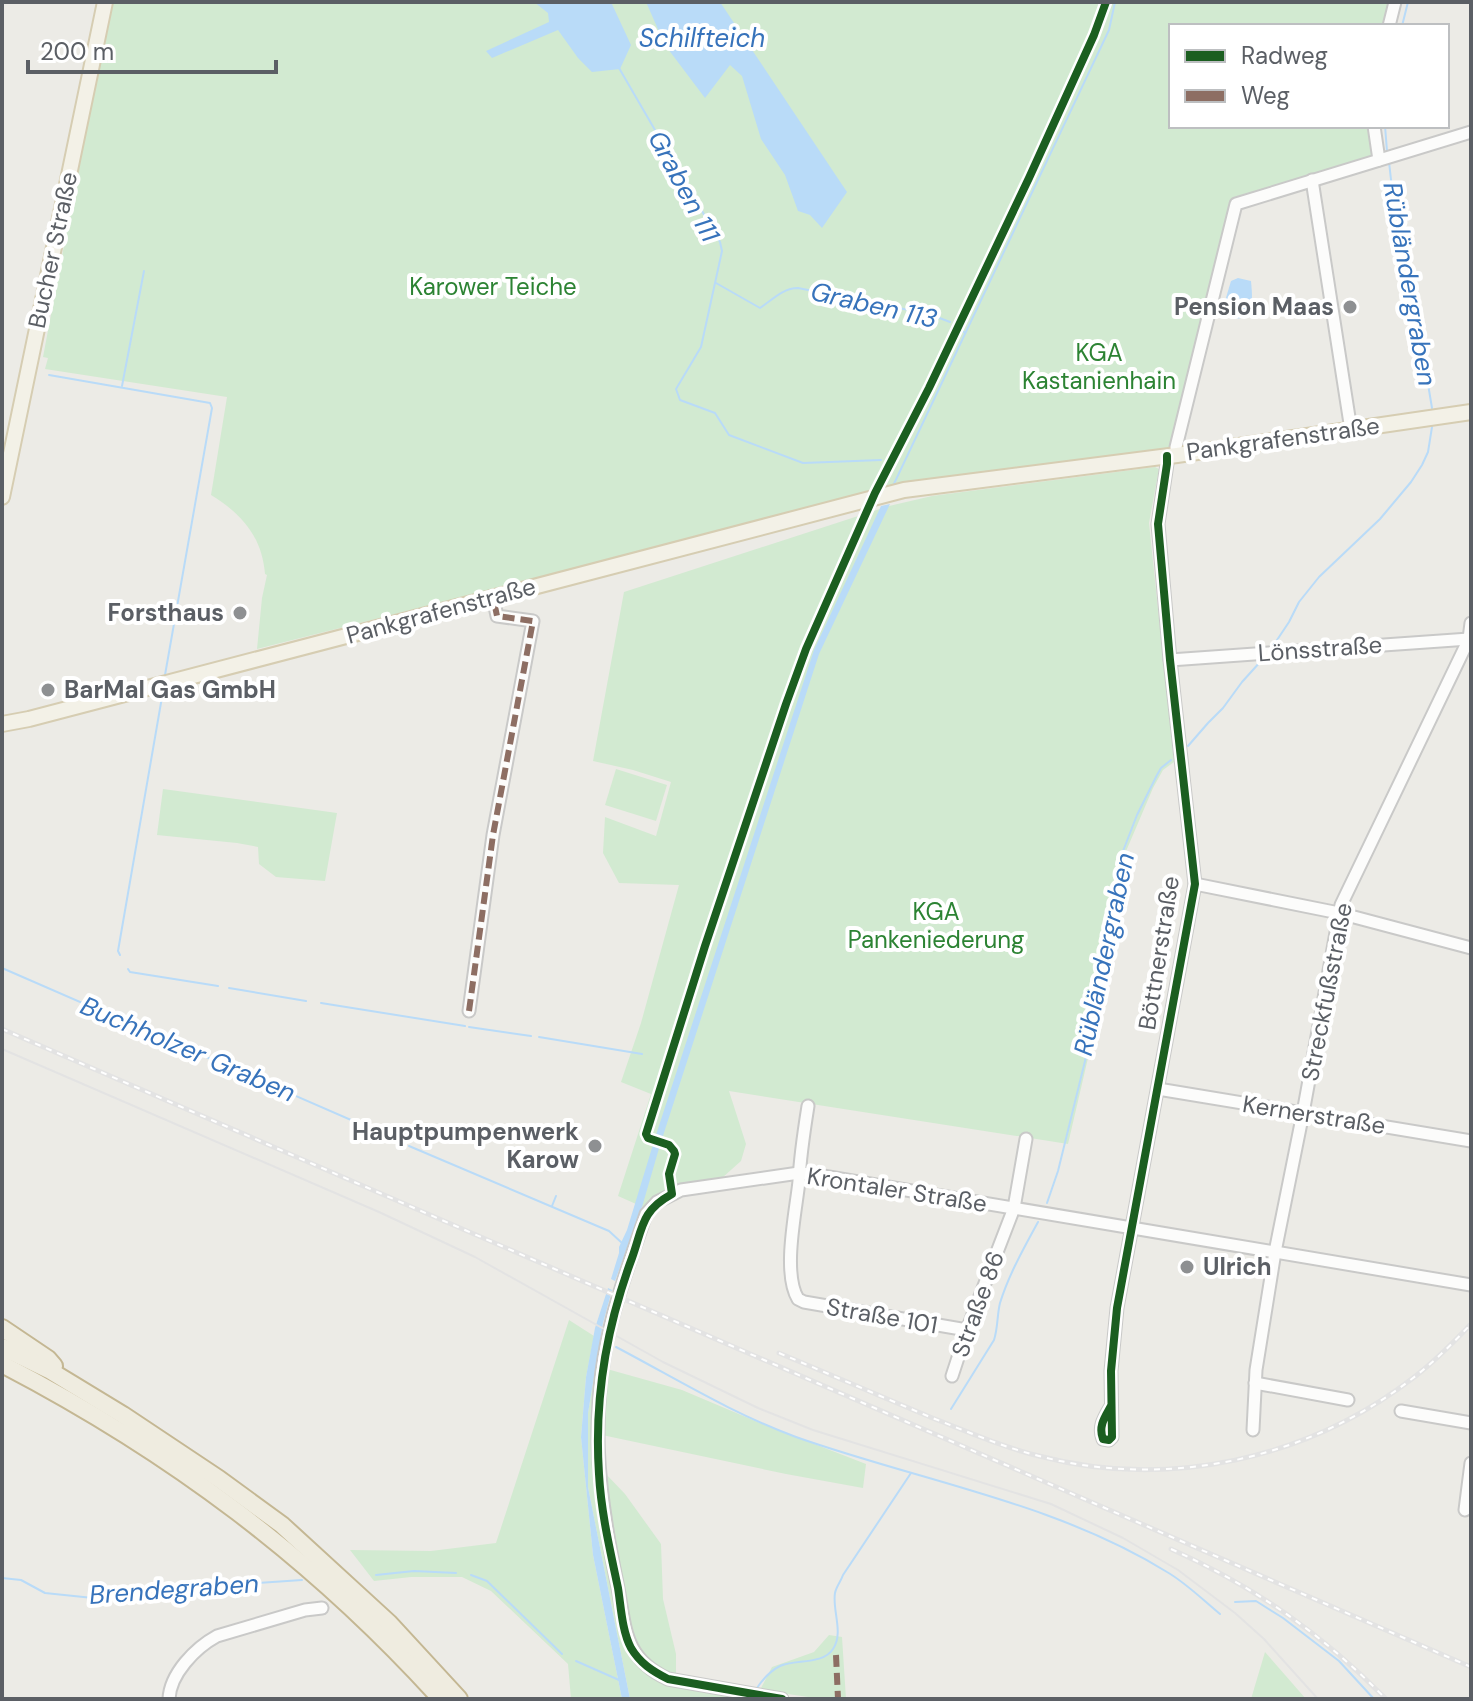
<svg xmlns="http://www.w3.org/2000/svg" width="1473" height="1701" font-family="'DM Sans',sans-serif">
<rect width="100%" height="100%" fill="#ecebe6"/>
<g fill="#d2ead1">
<path d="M110,2H1392L1385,26H1171V126H1371L1374,158L1233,201L1170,452L954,480L589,565L257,649L262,598L267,575L265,574C262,537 242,514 211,495L227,397L45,369L48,358L43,357Z"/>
<path d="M1155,467L1159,469L1149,523L1174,762L1163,770L1153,788L1115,877V927L1090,1037L1088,1058L1068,1144L729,1091L746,1144L741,1161L722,1178L673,1185L656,1195L645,1208L618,1196L651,1094L621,1082L641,1023L679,885L619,883L603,853L605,817L656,836L671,782L633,770L593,761L624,592L889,506L932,496Z"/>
<path d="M616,769L667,785L656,821L605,805Z"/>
<path d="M163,789L337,813L325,881L276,877L259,864L258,847L237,843L157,835Z"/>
<path d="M569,1320L594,1336L586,1377L581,1437L593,1555L622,1699H571L568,1664L491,1591L462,1577H411L374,1581L350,1550L431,1551L496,1543Z"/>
<path d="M600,1340L602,1341L593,1399L594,1476L621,1627L666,1682L745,1699H630L588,1487V1413Z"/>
<path d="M607,1369L682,1390L760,1423L866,1464L863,1488L786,1474L602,1435Z"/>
<path d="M603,1471L625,1494L661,1544L663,1599L676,1654V1675L659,1670L645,1660L632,1639L620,1585Z"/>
<path d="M829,1635L842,1637L846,1699H822L760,1690L772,1667L814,1652Z"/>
<path d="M1265,1652L1306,1699H1251Z"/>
</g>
<g fill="#b9dbf8">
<path d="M534,2H611L631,45L620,69L592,72L578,58L558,30L492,58L486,51L549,22L548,13Z"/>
<path d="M646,2H720L847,192L822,228L810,215L798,211L785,175L761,139L742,76L730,65L705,98L665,45Z"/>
<path d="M1238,278L1251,281C1253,303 1255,326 1224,316L1222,311L1231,281Z"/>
<path d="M890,504L819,654L660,1145L642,1207L615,1281L611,1279L619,1253V1247L627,1230L655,1138L814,650L881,506Z"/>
<path d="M608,1288L612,1290L603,1323L588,1413V1487L630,1699H622L593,1555L581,1437L586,1377L595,1328Z"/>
</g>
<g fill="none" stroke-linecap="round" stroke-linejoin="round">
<g stroke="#b9dbf8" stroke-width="2">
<path d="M1402,26L1408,2"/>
<path d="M619,68L720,242L722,251L701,347L676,389L680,400L715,413L729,435L803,463L881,460"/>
<path d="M1385,126L1387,151"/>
<path d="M1389,162L1394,206L1408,264L1432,408"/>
<path d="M716,283L760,308C772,300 783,288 798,288L929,314L950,322"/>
<path d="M958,327L965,333"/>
<path d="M49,375L210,403L212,408L165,675"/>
<path d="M122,386L144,271"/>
<path d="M892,488L1109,30L1115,2"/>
<path d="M1273,646L1289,622L1299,602L1319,577L1380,519L1411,482L1422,465L1428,452L1432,427"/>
<path d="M1188,746L1208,723L1223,708L1242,682L1261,661"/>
<path d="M120,955L118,951L162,697"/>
<path d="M2,968L374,1130"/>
<path d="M128,969L130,972L218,986"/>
<path d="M229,988L306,1001"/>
<path d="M321,1003L465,1026"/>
<path d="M469,1027L531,1036"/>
<path d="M539,1037L642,1054"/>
<path d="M409,1146L609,1231L622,1243"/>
<path d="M1047,1203L1058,1171L1086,1057L1087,1037L1114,931L1118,864L1137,815L1157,775L1161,768L1171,760"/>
<path d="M552,1206L556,1196"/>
<path d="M616,1347C675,1378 733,1414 796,1437C920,1481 1054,1502 1167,1572C1186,1583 1203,1600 1220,1614"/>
<path d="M951,1409L994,1340C998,1328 997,1315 1000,1303C1009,1274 1024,1248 1038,1222"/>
<path d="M376,1575L414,1571L456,1573"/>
<path d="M471,1575L487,1581L562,1654"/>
<path d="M2,1578L21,1580L45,1593L93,1598L202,1587L302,1580"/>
<path d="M1235,1602L1256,1601L1283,1618L1339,1661L1374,1699"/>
<path d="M576,1661L619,1680"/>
<path d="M757,1688C763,1679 770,1671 780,1666C795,1659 823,1665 833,1649C844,1633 832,1610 835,1593C836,1587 841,1581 843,1575L911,1473"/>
</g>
<g stroke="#c9c9c8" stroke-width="15">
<g id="minor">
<path d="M1389,26L1395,2"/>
<path d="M1374,126L1379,160"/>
<path d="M1312,180L1351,430"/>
<path d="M1177,455L1176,447L1236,204L1471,132"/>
<path d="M1170,660L1469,639"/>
<path d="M1195,884L1339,913L1471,948"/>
<path d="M469,1011L493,835L533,621L497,616L493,597"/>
<path d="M1158,1089L1471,1141"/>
<path d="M808,1106C804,1131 800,1156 799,1181C796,1211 782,1273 798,1299L804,1302L967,1330"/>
<path d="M952,1376L967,1330L1014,1208L1026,1139"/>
<path d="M1255,1383L1348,1400"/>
<path d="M1111,1406C1105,1417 1098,1426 1103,1439L1109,1440L1112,1437L1111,1371L1117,1308L1195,884L1170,660L1158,524L1167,464V456"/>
<path d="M1401,1411L1471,1423"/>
<path d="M1253,1430L1256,1370L1275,1252L1303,1113L1341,905L1469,639L1471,623"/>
<path d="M1465,1510L1471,1463"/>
<path d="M169,1699C170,1674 195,1648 217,1636L305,1610L322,1608"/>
<path d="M782,1699L668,1679C622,1657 626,1627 617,1583C597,1488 588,1408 614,1312C623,1279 635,1247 646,1214L657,1202L681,1190L799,1173L811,1174L1471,1285"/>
</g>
</g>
<g stroke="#d6cdb2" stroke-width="18">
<g id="major">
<path d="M2,497L105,2"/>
<path d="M2,724L29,719L904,490L1177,455L1471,412"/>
</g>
</g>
<g stroke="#c4b793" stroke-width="20">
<g id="highway">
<path d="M2,1328L48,1359L54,1366"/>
<path d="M2,1347L49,1370L123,1415L219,1479L282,1525L389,1623L459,1699"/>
<path d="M2,1364C171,1452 313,1558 441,1699"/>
</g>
</g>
<use href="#minor" stroke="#fcfcfb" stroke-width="11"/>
<use href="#major" stroke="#f3f1e7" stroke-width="14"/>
<use href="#highway" stroke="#efece0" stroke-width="16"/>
<path stroke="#e3e3e3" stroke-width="2" d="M2,1049L379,1212L475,1257L663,1362L758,1408L813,1430L1051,1504L1123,1538L1178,1570L1235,1613L1264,1639L1318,1699"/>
<g stroke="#e3e3e3" stroke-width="5">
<g id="rail">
<path d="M2,1029L1471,1667"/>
<path d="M779,1353C829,1374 880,1396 930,1417C966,1431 1002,1447 1039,1456C1168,1490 1308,1459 1413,1378C1434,1362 1453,1343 1471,1324"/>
<path d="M1171,1549C1255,1587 1321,1633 1386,1699"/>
</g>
</g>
<use href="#rail" stroke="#fff" stroke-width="2" stroke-dasharray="6" stroke-linecap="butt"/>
<g stroke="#8d6e63" stroke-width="6" stroke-dasharray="12 6" stroke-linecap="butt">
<path d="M469,1011L493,835L533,621L497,616L493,597"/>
<path d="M836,1655L838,1699"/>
</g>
<g stroke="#fff" stroke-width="13">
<g id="cycleway">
<path d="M1111,1406C1105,1417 1098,1426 1103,1439L1109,1440L1112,1437L1111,1371L1117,1308L1195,884L1170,660L1158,524L1167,464V456"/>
<path d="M782,1699L668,1679C652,1671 640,1663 631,1648C622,1631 621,1607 618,1588C610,1550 601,1512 599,1474C594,1399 606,1328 632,1258C643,1227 641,1211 672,1194L669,1174L675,1154L674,1151L669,1145L648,1138L646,1134L705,946L786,704L806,649L875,493L929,388L1029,178L1094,35L1106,2"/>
</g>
</g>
<use href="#cycleway" stroke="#1b5e20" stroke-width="8"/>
</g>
<g fill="#8e9092" stroke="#fff" stroke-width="3">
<circle cx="1350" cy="307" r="8"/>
<circle cx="240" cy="613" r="8"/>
<circle cx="48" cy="690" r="8"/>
<circle cx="595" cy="1146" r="8"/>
<circle cx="1187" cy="1267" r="8"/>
</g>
<g text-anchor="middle" stroke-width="8" stroke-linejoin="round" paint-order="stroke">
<g font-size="24" fill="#5b5f65" stroke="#fff">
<text transform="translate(53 250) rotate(-78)" y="8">Bucher Straße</text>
<text transform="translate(1283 439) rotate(-8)" y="8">Pankgrafenstraße</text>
<text transform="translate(441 611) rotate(-15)" y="8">Pankgrafenstraße</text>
<text transform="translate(1320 649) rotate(-4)" y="8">Lönsstraße</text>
<text transform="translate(1159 953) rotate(-81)" y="8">Böttnerstraße</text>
<text transform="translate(1327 992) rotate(-79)" y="8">Streckfußstraße</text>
<text transform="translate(1314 1115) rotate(9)" y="8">Kernerstraße</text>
<text transform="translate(897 1190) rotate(9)" y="8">Krontaler Straße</text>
<text transform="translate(978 1304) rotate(-70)" y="8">Straße 86</text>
<text transform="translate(882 1316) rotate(10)" y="8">Straße 101</text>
</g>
<g font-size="24" fill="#2c8333" stroke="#fff">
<text x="493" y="295">Karower Teiche</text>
<text x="1099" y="361">KGA<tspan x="1099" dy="28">Kastanienhain</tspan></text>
<text x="936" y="920">KGA<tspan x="936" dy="28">Pankeniederung</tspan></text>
</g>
<g font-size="24" font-weight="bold" fill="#5b5f65" stroke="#fff" text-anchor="end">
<text x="1334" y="315">Pension Maas</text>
<text x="224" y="621">Forsthaus</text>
<text x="64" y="698" text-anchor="start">BarMal Gas GmbH</text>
<text x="579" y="1140">Hauptpumpenwerk<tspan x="579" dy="28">Karow</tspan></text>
<text x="1203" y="1275" text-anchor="start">Ulrich</text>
</g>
<g font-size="26" font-style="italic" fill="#3773bb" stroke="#fff">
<text x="702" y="47">Schilfteich</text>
<text transform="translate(684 186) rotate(62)" y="9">Graben 111</text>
<text transform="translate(1410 284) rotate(80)" y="9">Rübländergraben</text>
<text transform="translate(874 305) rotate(13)" y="9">Graben 113</text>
<text transform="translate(1104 954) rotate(-78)" y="9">Rübländergraben</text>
<text transform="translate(188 1049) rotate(23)" y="9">Buchholzer Graben</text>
<text transform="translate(174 1589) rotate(-4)" y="9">Brendegraben</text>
</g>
</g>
<rect width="1473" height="1701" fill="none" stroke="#5b5f65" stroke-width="8"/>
<rect x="1169" y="24" width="280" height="104" fill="#ffffff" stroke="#bdbfc1" stroke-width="2"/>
<rect x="1185" y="50" width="40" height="12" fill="#1b5e20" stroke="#bdbfc1" stroke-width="2"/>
<text x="1241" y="64" font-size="24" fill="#5b5f65">Radweg</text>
<rect x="1185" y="90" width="40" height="12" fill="#8d6e63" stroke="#bdbfc1" stroke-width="2"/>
<text x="1241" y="104" font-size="24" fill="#5b5f65">Weg</text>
<path d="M28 60v12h248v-12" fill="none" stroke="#5b5f65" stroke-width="4"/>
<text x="40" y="60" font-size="24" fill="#5b5f65" stroke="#ffffff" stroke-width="6" paint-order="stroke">200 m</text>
</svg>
